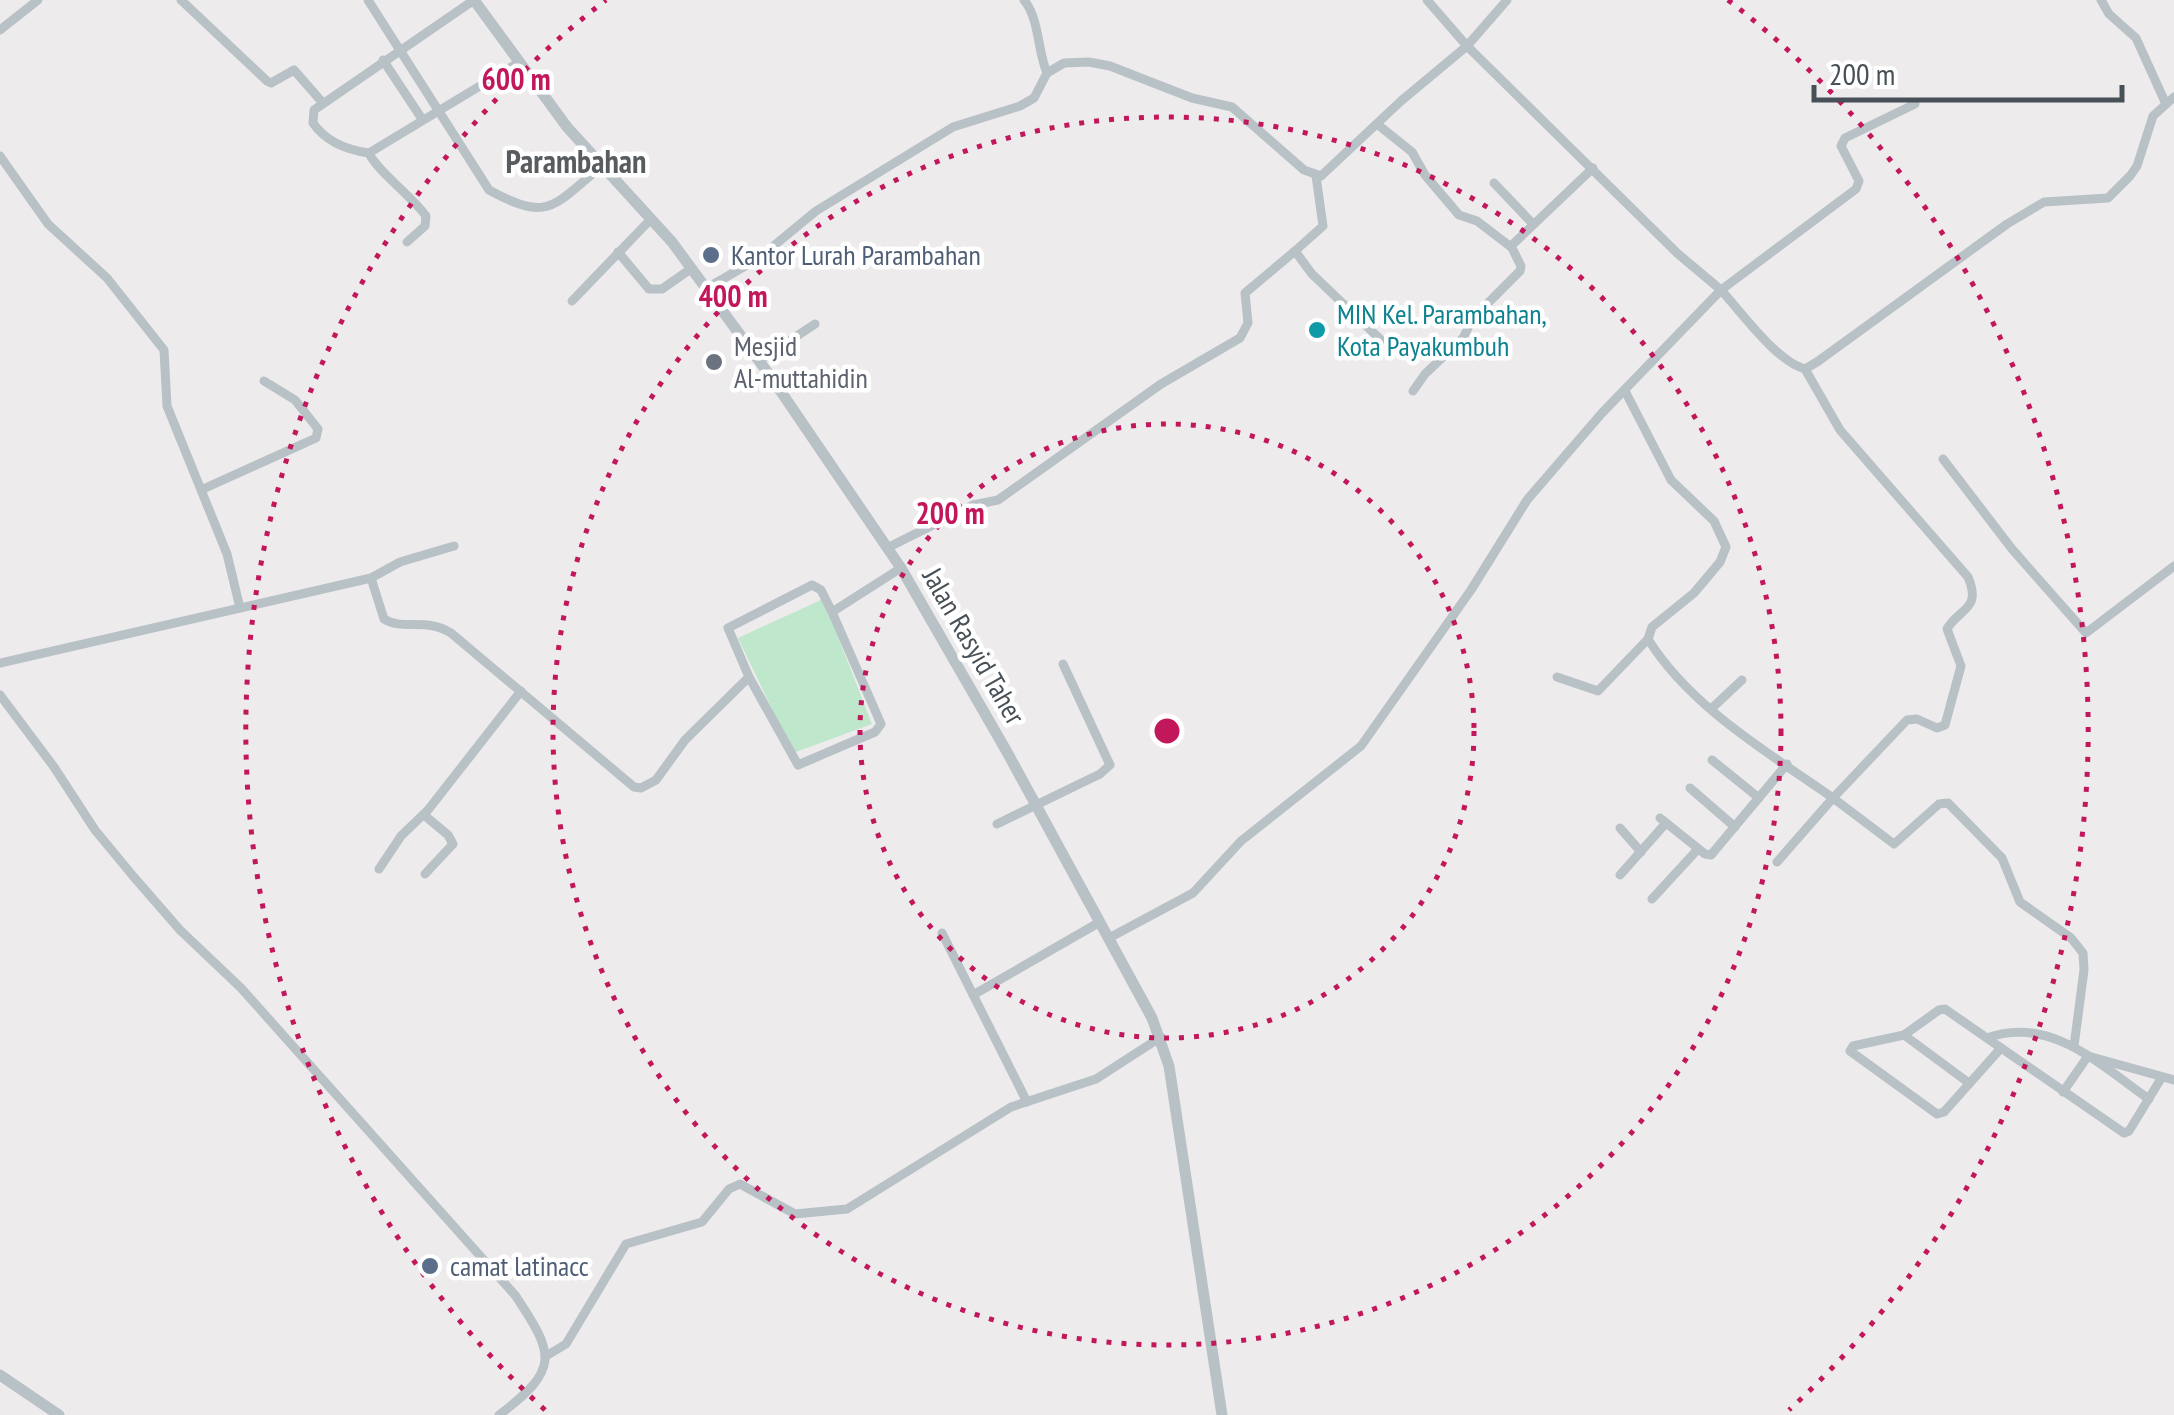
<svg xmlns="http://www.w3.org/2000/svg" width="2174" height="1415" font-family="'PT Sans Narrow',sans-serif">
<rect width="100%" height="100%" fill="#eeebec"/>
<path fill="#bee7cb" d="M823,599L872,724L793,753L738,638Z"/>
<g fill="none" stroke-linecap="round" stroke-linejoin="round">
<g stroke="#b8c1c6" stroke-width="9">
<path d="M181,0L267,81L271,83L294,70L322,102"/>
<path d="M368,0L489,190C550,223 552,206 601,167"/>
<path d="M1024,0C1040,20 1037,50 1047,73"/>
<path d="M2101,0L2109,14L2136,38L2165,102"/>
<path d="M0,30L38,0"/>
<path d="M383,60L422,119"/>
<path d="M1915,104L1845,138L1841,146L1859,181L1856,189L1721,290C1741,312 1777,362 1805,369L1817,362L2007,224L2044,202L2108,198L2130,176L2137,166L2153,116L2174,97"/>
<path d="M1377,124L1412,152L1425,175L1459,215L1477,221L1511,247"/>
<path d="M369,153C347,150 326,142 313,123L314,110L474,0"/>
<path d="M0,156L48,224L107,278L164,350L167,406L227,554L240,608"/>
<path d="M1316,176L1323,226L1295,251L1312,274L1381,340"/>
<path d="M1494,183L1533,224"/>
<path d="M407,242L425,226L426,216C413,197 375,169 369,153L518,63"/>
<path d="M618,252L649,289H662L692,268"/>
<path d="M707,288L759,258L816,211L953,127L1020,106L1034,98L1047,73L1064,63L1089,62L1110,66L1192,98L1232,107L1304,170L1321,176L1401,101L1467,46L1507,0"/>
<path d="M572,301L651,219"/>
<path d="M759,361L815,324"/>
<path d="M1413,391L1425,374L1463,338L1473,318L1520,271L1521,266L1511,246L1593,168"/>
<path d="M1625,391L1671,480L1714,521L1726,547L1720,562L1694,593L1652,627L1648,639C1690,707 1769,753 1833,798L1907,720L1917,719L1937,728L1945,725L1961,666L1947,629C1959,608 1982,610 1968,577L1840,430L1805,369"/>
<path d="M1943,459L2012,549L2086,633L2174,566"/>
<path d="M203,489L316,438L318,429L295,400L264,381"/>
<path d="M887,548L973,505L998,500L1161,384L1240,338L1248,323L1245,293L1295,251"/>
<path d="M371,578L384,619C403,631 425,617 451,633L634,787L641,788L656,780L685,740L749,677"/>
<path d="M832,612L881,724L875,732L798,765L749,677L728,628L812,585L821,590L832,612L901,568"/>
<path d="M0,663L371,578L400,562L454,546"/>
<path d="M1557,677L1598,691L1648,639"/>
<path d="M0,695L54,767L95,830L133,876L180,930L241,988L515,1295C555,1355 560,1369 499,1415"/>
<path d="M1711,709L1742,680"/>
<path d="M1712,760L1759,798"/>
<path d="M1690,788L1735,827"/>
<path d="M424,815L448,835L453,844L425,874"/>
<path d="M1660,818L1705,854L1711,855L1787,764"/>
<path d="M997,824L1100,774L1110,765L1063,664"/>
<path d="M1620,828L1641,852"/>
<path d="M1777,862L1833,798L1894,844L1939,804L1948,803L2002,858L2020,902L2071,938L2083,953L2084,970L2074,1046"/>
<path d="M379,869L401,836L428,810L521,691"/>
<path d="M1620,875L1666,823"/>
<path d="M1652,899L1698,849"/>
<path d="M942,933L1027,1102"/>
<path d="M1109,938L1193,893L1241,841L1361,746L1471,590L1527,500L1602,413L1721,290L1677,253L1467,46L1427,0"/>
<path d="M973,995L1100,922"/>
<path d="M1904,1035L1969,1083"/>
<path d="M1987,1038C2050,1015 2100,1065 2149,1099"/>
<path d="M2001,1048L1944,1112L1937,1114L1850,1051L1853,1046L1904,1035L1939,1010L1945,1009L2124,1133L2129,1131L2162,1077"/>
<path d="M2063,1092L2088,1056L2174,1080"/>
<path d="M546,1356L566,1344L626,1244L702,1222L729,1189L740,1184L795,1214L847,1209L1011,1107L1096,1079L1161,1037"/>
</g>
<g stroke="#b8c1c6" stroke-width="11">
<path d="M474,0L567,127L672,242L771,377L901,568L1007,752L1152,1018L1169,1066L1222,1415"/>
<path d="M0,1375L59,1415"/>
</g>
</g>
<g fill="none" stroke="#c2185b" stroke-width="5" stroke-dasharray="5 10">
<circle cx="1167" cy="731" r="307"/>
<circle cx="1167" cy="731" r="614"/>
<path d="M545 1410A921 921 0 0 1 606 0M1728 0A921 921 0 0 1 1789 1410"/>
</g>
<g fill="#5c6f8a" stroke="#fff" stroke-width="4">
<circle cx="711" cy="255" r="10"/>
<circle cx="430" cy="1266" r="10"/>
</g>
<circle fill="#0f9aa8" stroke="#fff" stroke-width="4" cx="1317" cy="330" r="10"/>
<circle fill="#6b7280" stroke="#fff" stroke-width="4" cx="714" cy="362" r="10"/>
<g text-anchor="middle" stroke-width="9" stroke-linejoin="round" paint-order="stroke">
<g font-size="28" fill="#4e5e75" stroke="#fff" text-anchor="start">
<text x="731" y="265">Kantor Lurah Parambahan</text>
<text x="450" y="1276">camat latinacc</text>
</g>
<g font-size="28" fill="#0d838f" stroke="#fff" text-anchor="start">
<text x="1337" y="324">MIN Kel. Parambahan,<tspan x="1337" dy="32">Kota Payakumbuh</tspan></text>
</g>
<g font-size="28" fill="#5b616d" stroke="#fff" text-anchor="start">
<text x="734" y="356">Mesjid<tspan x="734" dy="32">Al-muttahidin</tspan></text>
</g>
<g font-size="28" fill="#465056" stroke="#fff">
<text transform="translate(974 646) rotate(60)" y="10">Jalan Rasyid Taher</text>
</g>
<g font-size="32" font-weight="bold" fill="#595c5f" stroke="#fff">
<text x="576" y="173">Parambahan</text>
</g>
</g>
<circle cx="1167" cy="731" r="15" fill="#c2185b" stroke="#fff" stroke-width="5"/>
<g font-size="30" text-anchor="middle" font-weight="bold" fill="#c2185b" stroke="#fff" stroke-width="9" stroke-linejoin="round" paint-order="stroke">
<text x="516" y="90">600 m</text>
<text x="733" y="307">400 m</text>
<text x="950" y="524">200 m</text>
</g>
<path d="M1814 85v15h308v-15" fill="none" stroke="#465056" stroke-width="5"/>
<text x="1829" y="85" font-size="30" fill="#465056" stroke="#ffffff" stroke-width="8" paint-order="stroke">200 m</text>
</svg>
